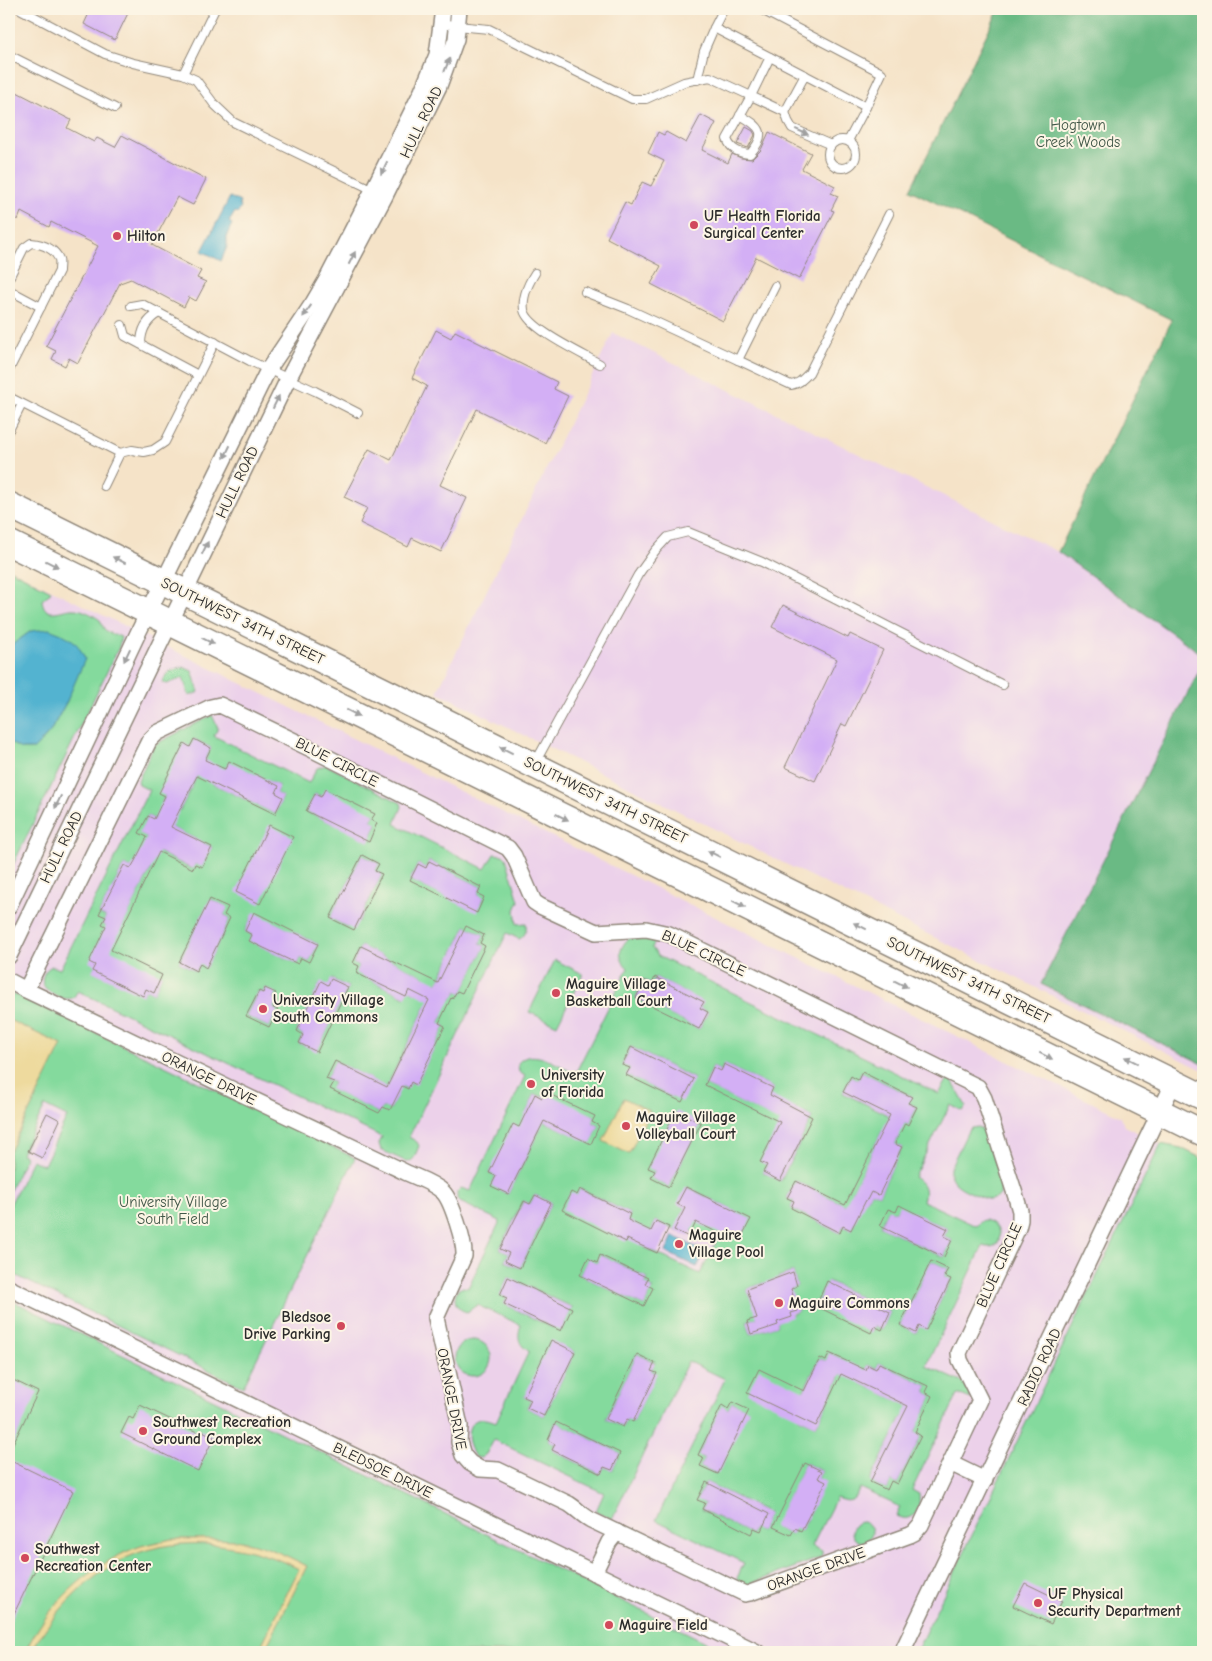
<svg xmlns="http://www.w3.org/2000/svg" width="1212" height="1661" font-family="'Comic Neue',sans-serif">
<rect width="100%" height="100%" fill="#fcf5e5"/>
<filter id="ink" filterUnits="userSpaceOnUse"><feTurbulence type="fractalNoise" baseFrequency=".02" numOctaves="2"/><feDisplacementMap in="SourceGraphic" scale="10" xChannelSelector="R" yChannelSelector="G"/><feConvolveMatrix kernelMatrix="1 2 1 2 8 2 1 2 1" color-interpolation-filters="sRGB"/></filter>
<filter id="wash" filterUnits="userSpaceOnUse"><feTurbulence type="fractalNoise" baseFrequency=".0096" numOctaves="4" result="noise"/><feDisplacementMap in="SourceGraphic" scale="20" xChannelSelector="R" yChannelSelector="G"/><feGaussianBlur stdDeviation="1.12" result="paint"/><feColorMatrix in="noise" values="0 0 0 0 0 0 0 0 0 0 0 0 0 0 0 0 0 1.4 0 .05"/><feComposite in="paint" operator="in"/></filter>
<g filter="url(#wash)">
<rect width="100%" height="100%" fill="#f5e3c8"/>
<g fill="#ecd1ea">
<path d="M613,333L1058,552L1203,655V1070L437,692Z"/>
<path d="M9,569L1121,1117L1124,1126L1161,1144L1181,1148L1203,1159V1652H9Z"/>
</g>
<g fill="#84da9d" stroke="#588264" fill-rule="evenodd">
<path d="M9,569L51,591L48,595L42,600C45,621 62,608 74,609C83,609 93,615 100,620C105,634 108,632 121,637L119,647L9,873V742L21,749H34L50,732L67,701L84,659L31,631L9,647Z"/>
<path d="M183,667L192,671L199,692L189,696L183,678L167,684L162,682L169,672Z"/>
<path d="M212,715L218,728L214,736L309,783L317,768L326,765L401,803L402,807L395,824L485,869L494,854L503,855L506,858L519,901L515,910L517,924L526,923C527,929 526,936 519,939L507,933L409,1137L417,1142L419,1146L414,1158L411,1161H405L381,1150L379,1144L382,1137L78,991L73,998C63,1001 49,994 43,985C41,977 44,970 52,966L60,969L149,790L139,785L138,781L154,745ZM194,739L211,748L179,812L162,803L184,744L190,747ZM229,762L279,786L276,793L283,797L275,814L211,783L225,769ZM315,794L375,814L371,820L377,824L369,841L306,811ZM148,816L212,847L202,866L195,864L192,869L144,845L147,837L140,833ZM362,855L379,863L375,871L382,874L358,923L351,920L347,927L330,918ZM429,861L481,887L478,894L484,898L477,912L410,880L418,864L426,868ZM124,865L131,868L151,869L119,932L102,924L106,917L99,914ZM211,899L227,907L224,915L230,918L206,967L200,964L196,971L179,962ZM254,913L318,944L309,962L301,958L298,964L250,941L252,935L245,931ZM466,926L484,935L480,943L485,946L462,993L457,991L452,999L434,990ZM361,946L425,977L417,994L409,990L405,997L357,973L359,966L353,963ZM95,965L162,975L154,993L146,989L143,995L93,971ZM332,979L348,987L317,1051L299,1043L303,1035L297,1031L321,982L328,985ZM265,988L275,994L273,998L277,1000L273,1008L277,1010L269,1027L246,1016L258,991L263,993ZM426,1006L443,1015L439,1023L445,1026L416,1084L411,1082L407,1089L390,1080ZM335,1061L398,1093L390,1110L383,1107L379,1113L331,1089L333,1082L326,1079Z"/>
<path d="M652,936L656,938L652,948L658,956L939,1094L948,1079L952,1081L966,1106L963,1111L950,1105L914,1177C925,1184 926,1190 923,1201L976,1226L983,1220C1004,1221 1006,1253 983,1246L926,1366L964,1383L971,1399L958,1394L912,1490L919,1494C921,1510 914,1524 896,1516L900,1507L860,1488C853,1502 851,1503 836,1498L812,1546L822,1551V1555L820,1558L744,1586L739,1583L737,1578L744,1563L656,1520L725,1379L688,1361L612,1519L596,1511L604,1493L494,1440L486,1454L481,1458L475,1457C462,1436 467,1410 496,1422L529,1351C518,1345 517,1336 521,1325L477,1305L467,1312C455,1309 453,1300 457,1290L463,1287L468,1288L500,1221L460,1202L457,1199V1192L461,1188L470,1191L525,1076L519,1072L518,1063C532,1046 560,1066 575,1074L628,968C618,958 618,950 628,939ZM655,977L703,1002L700,1008L708,1012L699,1029L636,998L644,980L652,984ZM631,1047L693,1078L694,1079L674,1098L627,1075L630,1068L622,1064ZM724,1064L773,1088L770,1095L769,1116L705,1085L713,1067L721,1071ZM862,1072L911,1096L908,1103L917,1107L908,1125L843,1093L851,1076L858,1080ZM535,1094L595,1116L592,1122L599,1126L591,1143L526,1113ZM795,1108L812,1117L781,1181L763,1172L767,1165L761,1162ZM700,1124L669,1187L651,1178L655,1171L649,1168ZM519,1128L540,1129L508,1194L492,1186L496,1176L489,1173ZM883,1129L899,1136L895,1144L902,1147L879,1195L871,1192L867,1200L852,1192ZM796,1181L859,1212L851,1230L843,1226L840,1233L791,1208L794,1201L787,1198ZM687,1187L750,1219L742,1236L682,1214L685,1208L678,1204ZM581,1189L630,1214L627,1220L635,1224L626,1241L577,1195ZM535,1195L551,1203L520,1268L505,1261L509,1253L500,1249L523,1201L530,1204ZM899,1206L948,1229L944,1236L952,1240L944,1257L880,1226L888,1209L896,1212ZM656,1221L679,1232L682,1226L716,1243L700,1274L643,1247ZM601,1255L648,1278L645,1284L653,1288L644,1306L580,1275L588,1259L597,1263ZM931,1261L948,1269L944,1276L951,1280L926,1329L919,1326L916,1333L900,1325ZM793,1272L797,1286L786,1291L791,1305L796,1304L798,1311L777,1322L778,1325L751,1334L747,1321L771,1313L752,1302L747,1289L763,1283L782,1288L778,1277ZM508,1277L572,1307L564,1324L557,1321L553,1328L504,1304L507,1298L500,1295ZM828,1281L890,1312L882,1330L874,1326L871,1333L818,1301ZM558,1344L575,1352L544,1416L527,1408L531,1400L524,1397ZM830,1353L847,1362L816,1426L799,1418L796,1406L820,1358L826,1361ZM637,1354L655,1362L651,1371L656,1373L633,1422L627,1419L623,1427L606,1419ZM879,1363L928,1386L925,1392L932,1396L924,1413L860,1383L868,1365L876,1369ZM732,1402L748,1410L717,1474L700,1466L704,1458L698,1455L722,1406L728,1409ZM902,1417L918,1425L915,1432L921,1436L897,1484L891,1481L887,1490L870,1481ZM556,1422L620,1453L612,1470L604,1467L600,1474L552,1450L555,1444L548,1440ZM805,1463L822,1471L818,1478L825,1482L801,1531L795,1528L791,1535L774,1527ZM706,1482L769,1513L761,1531L754,1528L751,1534L702,1510L705,1503L697,1499Z"/>
<path d="M555,960L583,974L557,1025L529,1012Z"/>
<path d="M9,994L20,996L355,1158L243,1387L9,1272V1207L32,1160L44,1165L67,1117L45,1106L21,1154L26,1156L9,1192Z"/>
<path d="M978,1127L984,1131L1002,1182L1000,1195L997,1198L989,1200C976,1194 947,1187 950,1168L968,1131L971,1128Z"/>
<path d="M1161,1144L1181,1148L1203,1159V1652H916L1059,1354Z"/>
<path d="M9,1299L726,1652H9Z"/>
<circle cx="473" cy="1358" r="18"/>
<circle cx="862" cy="1532" r="10"/>
</g>
<g fill="#6bba84" stroke="#4b7258">
<path d="M999,9H1203V655L1058,552L1172,320L910,190Z"/>
<path d="M1203,663V1064L1041,984Z"/>
</g>
<g fill="#eeda9e" stroke="#8c8264">
<path d="M9,1020L62,1045L9,1153Z"/>
<path d="M624,1098L650,1111L629,1154L603,1141Z"/>
<path d="M171,1539C192,1539 213,1538 234,1540C260,1543 284,1554 307,1566L264,1652H258L299,1569C249,1544 181,1533 128,1557C86,1577 53,1613 31,1652H25C29,1644 33,1636 38,1629C61,1592 100,1560 141,1546C151,1543 161,1542 171,1539Z"/>
</g>
<g fill="#52b3d0" stroke="#3e6f7e">
<path d="M230,197L240,202L239,205L241,207L238,213L235,212L229,222L232,224L227,235V247L221,261L202,251Z"/>
<path d="M49,629C69,637 76,638 85,659L67,701L50,732L34,749H21L9,742V647L31,631Z"/>
<path d="M673,1236L705,1252L697,1267L666,1252Z"/>
</g>
<g id="blocks">
<g fill="#d3aff5">
<path d="M91,9H130L115,40L84,24Z"/>
<path d="M9,88L71,120L67,128L94,142L97,138L115,147L122,135L206,179L193,205L177,197L152,245L201,271L197,278L206,282L196,301L189,297L184,307L131,279L120,283L78,363L69,358L65,366L52,359L56,351L46,346L98,246L51,222L49,227L21,212L18,220L9,215Z"/>
<path d="M701,115L716,123L702,150L728,163L732,154L741,158L752,159L761,150L769,132L811,153L802,169L835,186L831,193L838,196L831,210L834,211L799,279L756,257L723,321L651,284L661,266L607,238L625,202L631,205L642,182L651,186L664,161L648,153L658,132L664,135L666,132L686,143Z"/>
<path d="M746,127L753,131L755,135L748,148L737,144Z"/>
<path d="M436,330L451,338L455,331L557,382L554,389L568,396L545,443L477,409L440,485L467,498L441,552L412,538L408,547L360,523L367,508L344,497L369,449L391,460L427,386L412,378Z"/>
<path d="M783,605L848,638L850,634L883,650L846,726L842,724L815,781L785,767L837,659L772,627Z"/>
<path d="M194,739L211,748L205,760L225,769L229,761L279,786L276,793L283,797L275,814L197,776L171,827L212,847L202,867L195,864L193,869L159,852L111,950L162,975L154,993L146,989L143,996L92,971L95,965L89,962L106,926L102,924L106,917L99,914L124,865L131,868L135,861L147,837L139,833L148,816L154,819L165,796L159,793L184,743L190,747Z"/>
<path d="M325,789L375,814L371,820L377,823L369,842L306,811L315,794L321,797Z"/>
<path d="M269,825L293,837L260,904L236,892Z"/>
<path d="M362,855L379,864L375,871L382,874L354,930L330,918Z"/>
<path d="M429,861L481,887L478,894L484,897L477,913L410,880L418,864L426,868Z"/>
<path d="M210,899L228,907L224,915L230,918L206,968L200,964L196,971L179,962Z"/>
<path d="M254,912L318,944L309,962L301,958L298,964L249,941L252,935L245,931Z"/>
<path d="M466,926L484,935L480,943L485,946L462,993L457,991L452,999L451,998L439,1023L445,1026L416,1085L411,1082L408,1089L402,1086L390,1110L383,1107L379,1113L330,1089L334,1082L326,1079L335,1061L387,1087L429,1000L409,990L406,997L356,973L359,966L353,963L361,946L438,983Z"/>
<path d="M655,977L704,1002L700,1008L708,1012L699,1029L636,998L644,980L652,984Z"/>
<path d="M331,979L348,987L317,1052L299,1043L303,1035L297,1031L321,981L328,985Z"/>
<path d="M265,988L276,993L273,998L277,1000L273,1008L278,1010L269,1027L246,1016L259,991L263,993Z"/>
<path d="M631,1047L694,1079L682,1102L626,1075L630,1068L622,1065Z"/>
<path d="M724,1064L773,1088L770,1095L812,1117L780,1181L763,1172L767,1165L760,1162L780,1122L705,1085L713,1067L721,1071Z"/>
<path d="M862,1072L912,1097L908,1103L917,1107L908,1125L905,1123L895,1144L902,1147L879,1195L871,1192L867,1200H866L851,1230L843,1226L840,1233L791,1208L794,1201L787,1198L796,1181L845,1205L890,1115L843,1092L851,1076L858,1080Z"/>
<path d="M545,1092L595,1116L592,1122L599,1126L591,1144L544,1121L508,1194L491,1186L496,1176L489,1173L513,1124L519,1127L535,1094L542,1098Z"/>
<path d="M676,1111L701,1123L669,1187L651,1178L655,1171L648,1168Z"/>
<path d="M47,1113L60,1120L42,1158L28,1151Z"/>
<path d="M686,1187L751,1219L742,1236L735,1232L731,1239L696,1222L689,1237L674,1230L685,1208L677,1204Z"/>
<path d="M580,1189L630,1214L628,1220L651,1231L656,1221L669,1227L657,1253L627,1239L626,1242L562,1210L571,1192L577,1195Z"/>
<path d="M535,1195L551,1203L520,1268L505,1261L509,1253L500,1249L524,1201L530,1204Z"/>
<path d="M899,1205L948,1229L944,1236L952,1240L944,1257L880,1226L888,1209L896,1212Z"/>
<path d="M600,1255L648,1278L645,1284L653,1288L644,1306L580,1275L588,1258L597,1263Z"/>
<path d="M931,1261L948,1269L944,1276L951,1279L926,1330L919,1326L916,1333L900,1325Z"/>
<path d="M793,1272L797,1286L791,1289L798,1311L791,1313L792,1317L777,1322L778,1325L751,1334L747,1321L757,1318L747,1289Z"/>
<path d="M508,1277L572,1308L561,1331L504,1304L507,1298L500,1295Z"/>
<path d="M827,1281L890,1312L882,1330L874,1326L871,1333L816,1306Z"/>
<path d="M551,1340L575,1352L544,1416L527,1408L531,1400L524,1397Z"/>
<path d="M829,1353L866,1370L868,1365L876,1369L879,1363L928,1386L925,1392L932,1396L915,1432L921,1436L897,1484L891,1481L887,1490L870,1482L908,1406L841,1374L816,1426L747,1393L759,1369L804,1391L820,1358L826,1361Z"/>
<path d="M637,1354L655,1363L651,1371L657,1373L633,1422L627,1419L623,1427L606,1419Z"/>
<path d="M9,1378L38,1392L9,1452Z"/>
<path d="M732,1402L749,1410L718,1474L700,1466L704,1458L698,1455L722,1405L728,1409Z"/>
<path d="M140,1405L199,1433L201,1430L214,1437L198,1471L121,1433L129,1417L133,1419Z"/>
<path d="M556,1422L620,1453L612,1470L604,1467L601,1474L552,1450L555,1444L548,1440Z"/>
<path d="M9,1460L73,1491L9,1624Z"/>
<path d="M805,1463L822,1471L818,1478L826,1482L801,1531L795,1528L791,1535L773,1527Z"/>
<path d="M706,1482L769,1514L761,1531L754,1528L751,1534L702,1509L705,1503L697,1500Z"/>
<path d="M1025,1583L1062,1601L1051,1624L1013,1606Z"/>
</g>
</g>
</g>
<g filter="url(#ink)">
<use href="#blocks" fill-opacity="0" stroke="#90877a" stroke-width="1"/>
<g fill="none" stroke-linecap="round" stroke-linejoin="round">
<g stroke="#90877a" stroke-width="10">
<g id="service">
<path d="M20,9L105,54L133,63L183,74L196,80L214,104L233,122L375,191"/>
<path d="M760,9L882,73L866,107"/>
<path d="M442,23L457,26L489,29L632,99H646L684,82L710,77L751,96L770,57L866,107L848,141"/>
<path d="M714,28L722,12L726,9"/>
<path d="M9,55L115,108"/>
<path d="M183,74L215,9"/>
<path d="M697,80L704,51L714,28L770,57"/>
<path d="M785,112L805,75"/>
<path d="M740,115C761,127 768,133 750,154C739,153 731,150 727,139L751,96L785,112L788,121L792,128L831,145"/>
<circle cx="842" cy="154" r="14"/>
<path d="M535,273C528,284 522,297 524,310C528,329 583,354 600,364"/>
<path d="M9,278L24,248L31,243C41,244 54,248 59,259C60,262 59,267 59,271L9,370"/>
<path d="M9,290L41,307"/>
<path d="M585,292L628,309L738,360L775,286"/>
<path d="M131,306L142,304L250,361L315,391L358,413"/>
<path d="M122,325L125,336L198,375"/>
<path d="M141,344C141,330 146,320 159,313"/>
<path d="M738,360L791,385C799,384 803,379 809,373L889,214"/>
<path d="M9,397L120,453L104,486"/>
<path d="M9,430L22,404"/>
<path d="M120,453L132,450L144,452L153,450L165,442L215,342"/>
<path d="M535,763L638,575L655,551L668,537L688,532L762,562L1003,685"/>
</g>
</g>
<g stroke="#90877a" stroke-width="18">
<g id="minor">
<path d="M9,906L138,633L268,370L313,303L327,279L373,190L422,91L437,55L443,9"/>
<path d="M9,956L288,379L385,196L439,86L456,39L459,9"/>
<path d="M9,981L26,990C127,1038 227,1088 328,1135C354,1148 380,1160 407,1173C418,1178 434,1183 443,1192C452,1201 465,1244 464,1256L436,1318L460,1426L459,1442L463,1455L470,1463L480,1469L498,1470L569,1504C577,1509 583,1516 591,1520L745,1594L750,1593L910,1535L914,1533L921,1525L980,1400L960,1360L959,1353L1018,1228L1020,1220V1211L1016,1197L984,1098L978,1087L669,934L646,929L596,932L540,906L534,902L514,856L508,848L313,750L220,705L211,707L157,733L149,741L26,990"/>
<path d="M9,1288L757,1652"/>
<path d="M950,1463L985,1480"/>
<path d="M594,1573L609,1542L617,1532"/>
<path d="M902,1652L1174,1082"/>
</g>
</g>
<g stroke="#90877a" stroke-width="28">
<g id="primary">
<path d="M9,505L1203,1097"/>
<path d="M9,543L1203,1133"/>
</g>
</g>
<use href="#service" stroke="#fff" stroke-width="8"/>
<use href="#minor" stroke="#fff" stroke-width="15"/>
<use href="#primary" stroke="#fff" stroke-width="25"/>
</g>
<defs><path id="oneway-solid" d="M-6-.8H1V-3.2L6.5 0L1 3.2V.8H-6Z" transform="scale(1.25)"/></defs>
<g fill="#a0a0a0">
<use href="#oneway-solid" transform="translate(447 65) rotate(-68)"/>
<use href="#oneway-solid" transform="translate(802 132) rotate(25)"/>
<use href="#oneway-solid" transform="translate(384 168) rotate(116)"/>
<use href="#oneway-solid" transform="translate(352 258) rotate(-63)"/>
<use href="#oneway-solid" transform="translate(307 311) rotate(125)"/>
<use href="#oneway-solid" transform="translate(276 402) rotate(-64)"/>
<use href="#oneway-solid" transform="translate(227 452) rotate(116)"/>
<use href="#oneway-solid" transform="translate(205 548) rotate(-64)"/>
<use href="#oneway-solid" transform="translate(119 560) rotate(-154)"/>
<use href="#oneway-solid" transform="translate(52 564) rotate(26)"/>
<use href="#oneway-solid" transform="translate(208 641) rotate(26)"/>
<use href="#oneway-solid" transform="translate(127 655) rotate(115)"/>
<use href="#oneway-solid" transform="translate(353 713) rotate(26)"/>
<use href="#oneway-solid" transform="translate(506 750) rotate(-154)"/>
<use href="#oneway-solid" transform="translate(58 802) rotate(115)"/>
<use href="#oneway-solid" transform="translate(562 817) rotate(26)"/>
<use href="#oneway-solid" transform="translate(714 854) rotate(-154)"/>
<use href="#oneway-solid" transform="translate(739 904) rotate(26)"/>
<use href="#oneway-solid" transform="translate(860 926) rotate(-154)"/>
<use href="#oneway-solid" transform="translate(901 984) rotate(26)"/>
<use href="#oneway-solid" transform="translate(1046 1056) rotate(26)"/>
<use href="#oneway-solid" transform="translate(1131 1060) rotate(-154)"/>
</g>
</g>
<g fill="#d1495b" stroke="#fcf5e5" stroke-width="2">
<circle cx="694" cy="225" r="5"/>
<circle cx="117" cy="236" r="5"/>
<circle cx="556" cy="993" r="5"/>
<circle cx="263" cy="1009" r="5"/>
<circle cx="531" cy="1084" r="5"/>
<circle cx="626" cy="1126" r="5"/>
<circle cx="679" cy="1244" r="5"/>
<circle cx="779" cy="1303" r="5"/>
<circle cx="341" cy="1326" r="5"/>
<circle cx="143" cy="1431" r="5"/>
<circle cx="25" cy="1558" r="5"/>
<circle cx="1038" cy="1603" r="5"/>
<circle cx="609" cy="1625" r="5"/>
</g>
<g text-anchor="middle" stroke-width="4" stroke-linejoin="round" paint-order="stroke">
<g font-size="15" fill="#2b2b2b" stroke="#fcf5e5">
<text transform="translate(421 122) rotate(-64)" y="5">HULL ROAD</text>
<text transform="translate(237 482) rotate(-64)" y="5">HULL ROAD</text>
<text transform="translate(243 621) rotate(26)" y="5">SOUTHWEST 34TH STREET</text>
<text transform="translate(337 762) rotate(27)" y="5">BLUE CIRCLE</text>
<text transform="translate(606 800) rotate(26)" y="5">SOUTHWEST 34TH STREET</text>
<text transform="translate(61 847) rotate(-64)" y="5">HULL ROAD</text>
<text transform="translate(704 953) rotate(25)" y="5">BLUE CIRCLE</text>
<text transform="translate(969 980) rotate(26)" y="5">SOUTHWEST 34TH STREET</text>
<text transform="translate(209 1078) rotate(26)" y="5">ORANGE DRIVE</text>
<text transform="translate(999 1265) rotate(-66)" y="5">BLUE CIRCLE</text>
<text transform="translate(1039 1367) rotate(-65)" y="5">RADIO ROAD</text>
<text transform="translate(452 1399) rotate(79)" y="5">ORANGE DRIVE</text>
<text transform="translate(383 1470) rotate(26)" y="5">BLEDSOE DRIVE</text>
<text transform="translate(816 1569) rotate(-20)" y="5">ORANGE DRIVE</text>
</g>
<g font-size="15" fill="#415748" stroke="#fcf5e5">
<text x="1078" y="130">Hogtown<tspan x="1078" dy="17">Creek Woods</tspan></text>
<text x="173" y="1207">University Village<tspan x="173" dy="17">South Field</tspan></text>
</g>
<g font-size="15" font-weight="bold" fill="#2b2b2b" stroke="#fcf5e5" text-anchor="start">
<text x="704" y="221">UF Health Florida<tspan x="704" dy="17">Surgical Center</tspan></text>
<text x="127" y="241">Hilton</text>
<text x="566" y="989">Maguire Village<tspan x="566" dy="17">Basketball Court</tspan></text>
<text x="273" y="1005">University Village<tspan x="273" dy="17">South Commons</tspan></text>
<text x="541" y="1080">University<tspan x="541" dy="17">of Florida</tspan></text>
<text x="636" y="1122">Maguire Village<tspan x="636" dy="17">Volleyball Court</tspan></text>
<text x="689" y="1240">Maguire<tspan x="689" dy="17">Village Pool</tspan></text>
<text x="789" y="1308">Maguire Commons</text>
<text x="331" y="1322" text-anchor="end">Bledsoe<tspan x="331" dy="17">Drive Parking</tspan></text>
<text x="153" y="1427">Southwest Recreation<tspan x="153" dy="17">Ground Complex</tspan></text>
<text x="35" y="1554">Southwest<tspan x="35" dy="17">Recreation Center</tspan></text>
<text x="1048" y="1599">UF Physical<tspan x="1048" dy="17">Security Department</tspan></text>
<text x="619" y="1630">Maguire Field</text>
</g>
</g>
<rect width="1212" height="1661" fill="none" stroke="#fcf5e5" stroke-width="30"/>
</svg>
